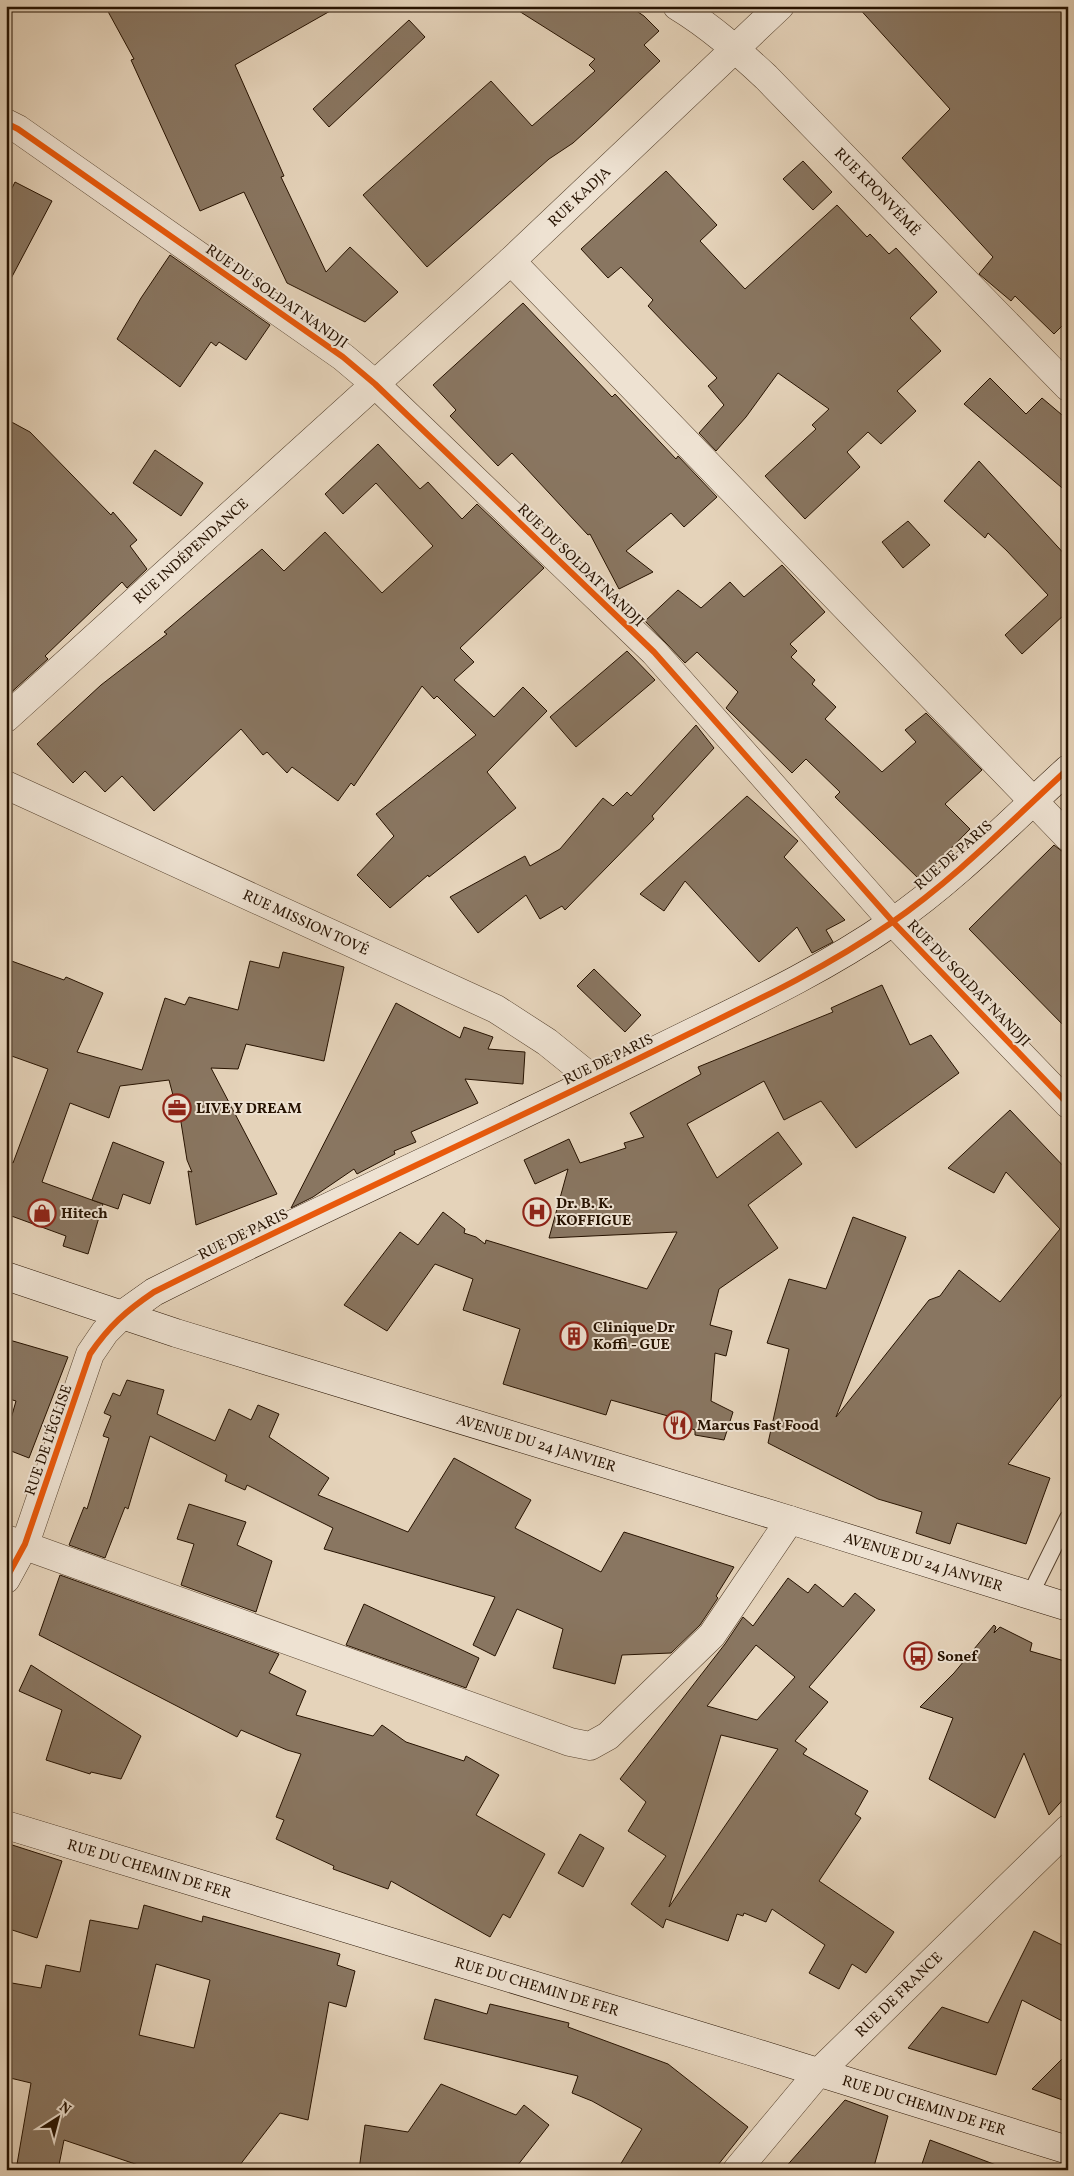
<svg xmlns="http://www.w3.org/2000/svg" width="1074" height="2176" font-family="Vollkorn,serif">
<rect width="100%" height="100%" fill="#e5d3ba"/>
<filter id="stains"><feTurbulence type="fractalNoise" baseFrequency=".004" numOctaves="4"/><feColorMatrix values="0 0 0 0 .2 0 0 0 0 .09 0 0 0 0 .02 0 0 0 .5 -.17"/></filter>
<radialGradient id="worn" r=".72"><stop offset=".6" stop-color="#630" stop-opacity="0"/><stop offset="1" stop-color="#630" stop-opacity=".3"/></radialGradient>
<g fill="#897661" stroke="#261200" fill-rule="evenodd">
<path d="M105,6H339L235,65L284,176L281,177L326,272L350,247L398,292L365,322L287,283L244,192L200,211L131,60L134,59Z"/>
<path d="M511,6H629L644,16L659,31L644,45L660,61L594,124L573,143L549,159L427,267L363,195L491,81L532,126L595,71L589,65L595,59Z"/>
<path d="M857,6H1068V320L1054,334L1015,296L1011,301L979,274L993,257L902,158L950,109Z"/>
<path d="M409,20L425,37L329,127L313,109Z"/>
<path d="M803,161L832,192L813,210L783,179Z"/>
<path d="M666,171L717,225L700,241L745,289L837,205L867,237L870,234L889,254L896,248L937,292L910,318L941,351L897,391L916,411L881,444L868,432L847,452L860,467L805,519L765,476L816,429L812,425L829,409L778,373L746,417L716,451L699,433L724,405L708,386L717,378L648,306L653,300L621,267L608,278L581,249Z"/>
<path d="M15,182L52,201L6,288V200Z"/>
<path d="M170,255L270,325L246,360L219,342L216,346L211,342L180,387L117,339L141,298Z"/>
<path d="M523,303L612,397L615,394L676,459L678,456L717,497L684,527L671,513L626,551L653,572L619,589L590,534L588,535L512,453L498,466L450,416L456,410L433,385Z"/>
<path d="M990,378L1026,414L1042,398L1068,420V493L964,404Z"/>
<path d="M6,419L30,432L111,515L113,512L137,540L130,546L147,569L127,588L122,582L45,656L48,659L6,697Z"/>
<path d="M378,444L420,489L428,482L462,519L477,504L544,568L460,648L474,662L454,680L494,717L523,687L547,711L487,772L516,808L429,877L428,875L390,908L357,875L394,836L376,814L476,735L437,696L434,699L422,686L354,786L351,783L338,801L292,767L287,773L267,752L263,755L241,729L154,811L122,776L105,792L85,771L73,783L37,744L101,685L167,634L164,632L262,549L284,571L325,532L382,593L433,546L376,483L343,514L325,494Z"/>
<path d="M155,450L203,483L181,516L133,483Z"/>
<path d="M979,461L1068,558V616L1065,614L1022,654L1005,635L1048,595L1007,551L988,533L985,538L944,501Z"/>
<path d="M908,521L930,545L903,568L882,542Z"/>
<path d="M782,565L825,612L790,644L797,651L791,657L815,680L812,684L836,707L825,719L882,772L916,742L905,730L926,713L982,770L945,804L970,829L920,880L835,797L840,792L806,759L792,773L726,708L738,692L697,652L685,663L645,621L678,590L701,608L730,582L744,597Z"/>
<path d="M627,651L655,680L576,747L550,717Z"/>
<path d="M696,725L714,748L652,816L654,819L565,910L562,906L540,919L526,895L478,933L450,897L525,856L530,866L560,849L603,798L613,806L627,792L631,796Z"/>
<path d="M747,796L798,841L784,857L845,920L826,930L833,942L812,953L797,927L759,962L685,881L664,911L640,894Z"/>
<path d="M1054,845L1063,852H1068V1030L969,929Z"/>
<path d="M283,952L344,967L324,1061L246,1044L238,1069L211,1068L277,1194L196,1225L188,1171L192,1172L187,1160L180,1116L179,1118L169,1080L120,1086L109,1118L70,1103L42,1182L103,1204L88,1254L63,1246L66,1236L6,1214V1160L13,1163L48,1069L6,1054V959L64,980L66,977L103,993L77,1052L142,1070L165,998L185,1005L189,997L238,1010L250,961L279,968Z"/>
<path d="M594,969L641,1015L625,1032L577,986Z"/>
<path d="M882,985L910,1045L931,1035L959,1073L856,1148L821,1101L784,1120L764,1081L687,1124L717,1178L778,1132L802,1164L748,1205L778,1248L719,1289L710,1325L732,1331L726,1356L715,1353L711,1401L733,1412L724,1440L695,1435V1430L667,1420L668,1416L611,1400L606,1415L503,1384L520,1329L463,1310L473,1279L435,1264L387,1331L344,1305L400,1232L418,1245L443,1212L465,1229L464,1233L476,1237L485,1244L486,1240L647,1289L677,1232L549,1238L568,1169L535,1184L524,1160L569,1139L580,1163L626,1148L624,1143L644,1137L630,1113L701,1074L698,1067L833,1012L831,1008Z"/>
<path d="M396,1003L460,1038L464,1027L493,1037L488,1049L525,1052L523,1084L465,1079L478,1103L411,1132L416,1142L394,1151L395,1154L357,1174L354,1169L313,1197L291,1208Z"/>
<path d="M1010,1110L1068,1171V1387L1008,1464L1050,1478L1026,1544L957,1523L950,1544L916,1533L922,1512L878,1499L768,1443L789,1349L767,1343L789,1279L826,1289L853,1217L906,1237L836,1417L929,1300L940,1296L959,1270L1000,1302L1060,1229L1006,1172L994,1193L948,1168Z"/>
<path d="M113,1142L164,1162L150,1204L123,1194L118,1209L92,1200Z"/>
<path d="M6,1339L68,1357L29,1458L6,1449V1436L16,1401L6,1398Z"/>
<path d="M127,1380L164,1390L157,1414L215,1441L229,1409L251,1420L258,1405L279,1414L269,1437L329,1478L318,1495L408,1532L454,1458L531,1500L515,1528L601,1572L624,1532L734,1567L716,1596L718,1598L700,1625L671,1653L622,1655L615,1684L553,1668L563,1629L517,1609L495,1656L473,1645L495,1597L324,1549L333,1528L247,1485L245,1490L225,1481L227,1475L150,1436L128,1509L125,1507L105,1558L69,1545L84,1507L87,1509L109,1438L103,1436L111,1416L104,1413L113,1393L120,1396Z"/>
<path d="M189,1504L246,1522L237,1545L272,1561L256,1612L181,1585L194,1544L177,1539Z"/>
<path d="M60,1575L279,1654L269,1673L306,1691L296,1715L373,1736L382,1725L406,1742L464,1761L466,1756L499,1775L476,1815L545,1854L510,1918L503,1914L490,1937L391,1881L388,1889L333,1869L334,1866L276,1839L284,1820L276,1817L301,1754L287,1750L241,1730L237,1737L39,1635Z"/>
<path d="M788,1578L808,1593L815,1584L843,1607L855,1593L875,1610L809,1687L828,1702L795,1741L807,1749L803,1754L868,1791L855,1814L861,1818L819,1881L894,1932L866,1973L852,1964L839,1989L809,1973L825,1945L772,1909L766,1922L744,1913L743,1916L737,1914L728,1941L666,1919L663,1928L631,1904L666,1856L628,1831L646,1802L620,1779L725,1644L743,1617L753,1626ZM756,1645L795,1677L757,1720L707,1706ZM721,1735L778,1749L669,1907L695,1823Z"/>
<path d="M364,1604L479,1658L466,1688L346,1645Z"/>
<path d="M994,1625L996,1627L994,1633L1000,1627L1032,1643L1030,1651L1068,1662V1794L1049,1815L1024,1753L995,1818L929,1779L953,1718L920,1707L954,1673Z"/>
<path d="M31,1665L141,1736L121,1779L91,1772L90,1774L46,1760L62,1710L19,1691Z"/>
<path d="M580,1834L604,1848L583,1887L558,1873Z"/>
<path d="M6,1843L62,1861L37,1938L6,1928Z"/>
<path d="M144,1905L202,1922L203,1916L340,1954L337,1965L355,1971L346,2007L329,2002L308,2120L280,2113L236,2170H153L64,2140L58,2170H16L31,2083L6,2077V1982L41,1988L46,1965L80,1972L90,1920L138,1929ZM156,1964L210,1980L194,2048L139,2035Z"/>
<path d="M1034,1931L1068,1948V2024L1022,2000L996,2075L908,2048L942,2007L988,2023Z"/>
<path d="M435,1999L487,2014L490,2004L569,2023L568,2027L668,2064L748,2127L714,2170H617L642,2129L592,2101L572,2093L578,2076L424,2039Z"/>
<path d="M1068,2053V2102L1032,2089Z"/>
<path d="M441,2084L516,2115L524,2105L549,2125L514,2170H359L365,2125L408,2132Z"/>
<path d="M845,2100L888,2116L873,2170H783Z"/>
<path d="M930,2140L1004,2168V2170H920Z"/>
</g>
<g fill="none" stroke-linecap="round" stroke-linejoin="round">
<g stroke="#56422e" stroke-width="18">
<path id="lane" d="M1030,1595L1068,1518"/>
</g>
<g stroke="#56422e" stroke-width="29">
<g id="street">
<path id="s1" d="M677,6C710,26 738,51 766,77L1068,387"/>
<path d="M6,123L18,129L343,357L375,384L654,652L893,922L1068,1104"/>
<path d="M511,261L1068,837"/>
<path id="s2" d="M6,718L511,261L780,6"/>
<path id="s3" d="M6,785L496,1009L547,1042L594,1080"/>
<path d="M6,1539L570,1742L590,1746L608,1736L712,1635L790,1520"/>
<path d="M6,1579L25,1544L90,1354L105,1332L123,1314"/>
<path id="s4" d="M737,2170L818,2073L1068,1829"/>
</g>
</g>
<g stroke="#261200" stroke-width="29">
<g id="secondary">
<path id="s5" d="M6,1276L176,1333L790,1520L1068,1607"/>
<path d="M123,1314L154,1292C317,1210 484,1135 648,1054C730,1013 816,975 891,923C955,879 1011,821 1068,769"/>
<path id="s6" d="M6,1825L750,2051L1068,2150"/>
</g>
</g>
<use href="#lane" stroke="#eee2d2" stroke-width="16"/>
<use href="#street" stroke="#eee2d2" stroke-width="28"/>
<use href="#secondary" stroke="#eee2d2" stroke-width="28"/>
<g stroke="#eee2d2" stroke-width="9">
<g id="cycleway">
<path d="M6,123L18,129L343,357L375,384L654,652L893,922L1068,1104"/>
<path d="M6,1579L25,1544L90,1354C109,1326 126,1311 154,1292C317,1210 484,1135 648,1054C730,1013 816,975 891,923C955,879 1011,821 1068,769"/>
</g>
</g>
<use href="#cycleway" stroke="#e8590c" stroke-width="6"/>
</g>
<defs>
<g id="office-ring" transform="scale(1.4375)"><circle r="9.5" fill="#eee2d2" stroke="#8f2418" stroke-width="1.5"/><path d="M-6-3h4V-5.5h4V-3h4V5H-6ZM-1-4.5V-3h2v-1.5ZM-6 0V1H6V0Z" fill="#8f2418"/></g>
<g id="hospital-ring" transform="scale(1.4375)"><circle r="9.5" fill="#eee2d2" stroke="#8f2418" stroke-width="1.5"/><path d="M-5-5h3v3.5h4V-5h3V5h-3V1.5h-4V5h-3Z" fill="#8f2418"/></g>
<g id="shop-ring" transform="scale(1.4375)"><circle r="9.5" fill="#eee2d2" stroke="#8f2418" stroke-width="1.5"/><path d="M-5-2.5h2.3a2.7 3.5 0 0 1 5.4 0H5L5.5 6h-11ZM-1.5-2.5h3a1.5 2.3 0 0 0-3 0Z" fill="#8f2418"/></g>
<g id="building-ring" transform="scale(1.4375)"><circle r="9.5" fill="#eee2d2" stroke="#8f2418" stroke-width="1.5"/><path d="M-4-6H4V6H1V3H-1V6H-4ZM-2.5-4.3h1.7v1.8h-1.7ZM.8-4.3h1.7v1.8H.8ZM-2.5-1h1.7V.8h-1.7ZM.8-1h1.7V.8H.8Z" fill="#8f2418"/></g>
<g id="restaurant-ring" transform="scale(1.4375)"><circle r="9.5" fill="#eee2d2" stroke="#8f2418" stroke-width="1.5"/><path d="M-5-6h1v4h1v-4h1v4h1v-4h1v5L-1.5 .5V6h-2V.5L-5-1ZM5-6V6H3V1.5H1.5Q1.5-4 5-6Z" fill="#8f2418"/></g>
<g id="bus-ring" transform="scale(1.4375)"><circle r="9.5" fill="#eee2d2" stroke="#8f2418" stroke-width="1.5"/><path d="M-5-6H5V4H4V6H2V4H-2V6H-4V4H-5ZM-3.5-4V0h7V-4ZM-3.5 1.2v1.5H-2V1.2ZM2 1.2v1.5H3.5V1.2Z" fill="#8f2418"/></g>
</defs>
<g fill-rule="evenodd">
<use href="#office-ring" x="177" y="1108"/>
<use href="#hospital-ring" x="537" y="1212"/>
<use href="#shop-ring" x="42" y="1213"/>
<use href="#building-ring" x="574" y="1336"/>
<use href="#restaurant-ring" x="678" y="1425"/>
<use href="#bus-ring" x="918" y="1656"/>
</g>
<g text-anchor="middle" stroke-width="4" stroke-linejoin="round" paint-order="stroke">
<g font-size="15" fill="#261200" stroke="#eee2d2">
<text dy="5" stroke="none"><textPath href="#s1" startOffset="274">RUE KPONVÉMÉ</textPath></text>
<text dy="5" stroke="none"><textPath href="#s2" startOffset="775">RUE KADJA</textPath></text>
<text transform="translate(277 296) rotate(35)" y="5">RUE DU SOLDAT NANDJI</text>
<text dy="5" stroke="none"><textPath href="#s2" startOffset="249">RUE INDÉPENDANCE</textPath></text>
<text transform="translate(581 565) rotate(44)" y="5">RUE DU SOLDAT NANDJI</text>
<text transform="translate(953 855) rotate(-41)" y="5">RUE DE PARIS</text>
<text dy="5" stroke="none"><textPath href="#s3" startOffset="330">RUE MISSION TOVÉ</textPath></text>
<text transform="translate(969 983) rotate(46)" y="5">RUE DU SOLDAT NANDJI</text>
<text transform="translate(608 1059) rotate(-26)" y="5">RUE DE PARIS</text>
<text transform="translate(243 1234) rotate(-26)" y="5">RUE DE PARIS</text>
<text transform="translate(48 1440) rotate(-71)" y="5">RUE DE L'ÉGLISE</text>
<text dy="5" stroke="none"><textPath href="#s5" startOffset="556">AVENUE DU 24 JANVIER</textPath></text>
<text dy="5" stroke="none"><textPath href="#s5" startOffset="961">AVENUE DU 24 JANVIER</textPath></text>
<text dy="5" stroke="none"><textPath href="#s6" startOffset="150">RUE DU CHEMIN DE FER</textPath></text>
<text dy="5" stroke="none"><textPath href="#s6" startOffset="555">RUE DU CHEMIN DE FER</textPath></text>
<text dy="5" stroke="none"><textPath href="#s4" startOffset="239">RUE DE FRANCE</textPath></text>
<text dy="5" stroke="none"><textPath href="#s6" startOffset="960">RUE DU CHEMIN DE FER</textPath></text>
</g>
<g font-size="15" font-weight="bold" fill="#261200" stroke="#eee2d2" text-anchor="start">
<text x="196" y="1113">LIVE Y DREAM</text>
<text x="556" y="1208">Dr. B. K.<tspan x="556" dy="17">KOFFIGUE</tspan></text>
<text x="61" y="1218">Hitech</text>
<text x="593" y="1332">Clinique Dr<tspan x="593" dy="17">Koffi - GUE</tspan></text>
<text x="697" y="1430">Marcus Fast Food</text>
<text x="937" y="1661">Sonef</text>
</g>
</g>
<rect width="1074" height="2176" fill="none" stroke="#e5d3ba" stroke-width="25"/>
<rect x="8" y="8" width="1059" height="2161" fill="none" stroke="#261200" stroke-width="2.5"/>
<rect x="12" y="12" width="1049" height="2151" fill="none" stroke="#261200"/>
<g transform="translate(58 2118) rotate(36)" stroke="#eee2d2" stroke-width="4" paint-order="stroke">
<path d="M0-4L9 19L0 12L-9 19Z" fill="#261200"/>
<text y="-8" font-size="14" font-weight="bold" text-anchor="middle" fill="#261200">N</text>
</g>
<rect width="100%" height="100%" filter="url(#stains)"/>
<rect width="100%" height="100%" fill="url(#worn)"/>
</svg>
